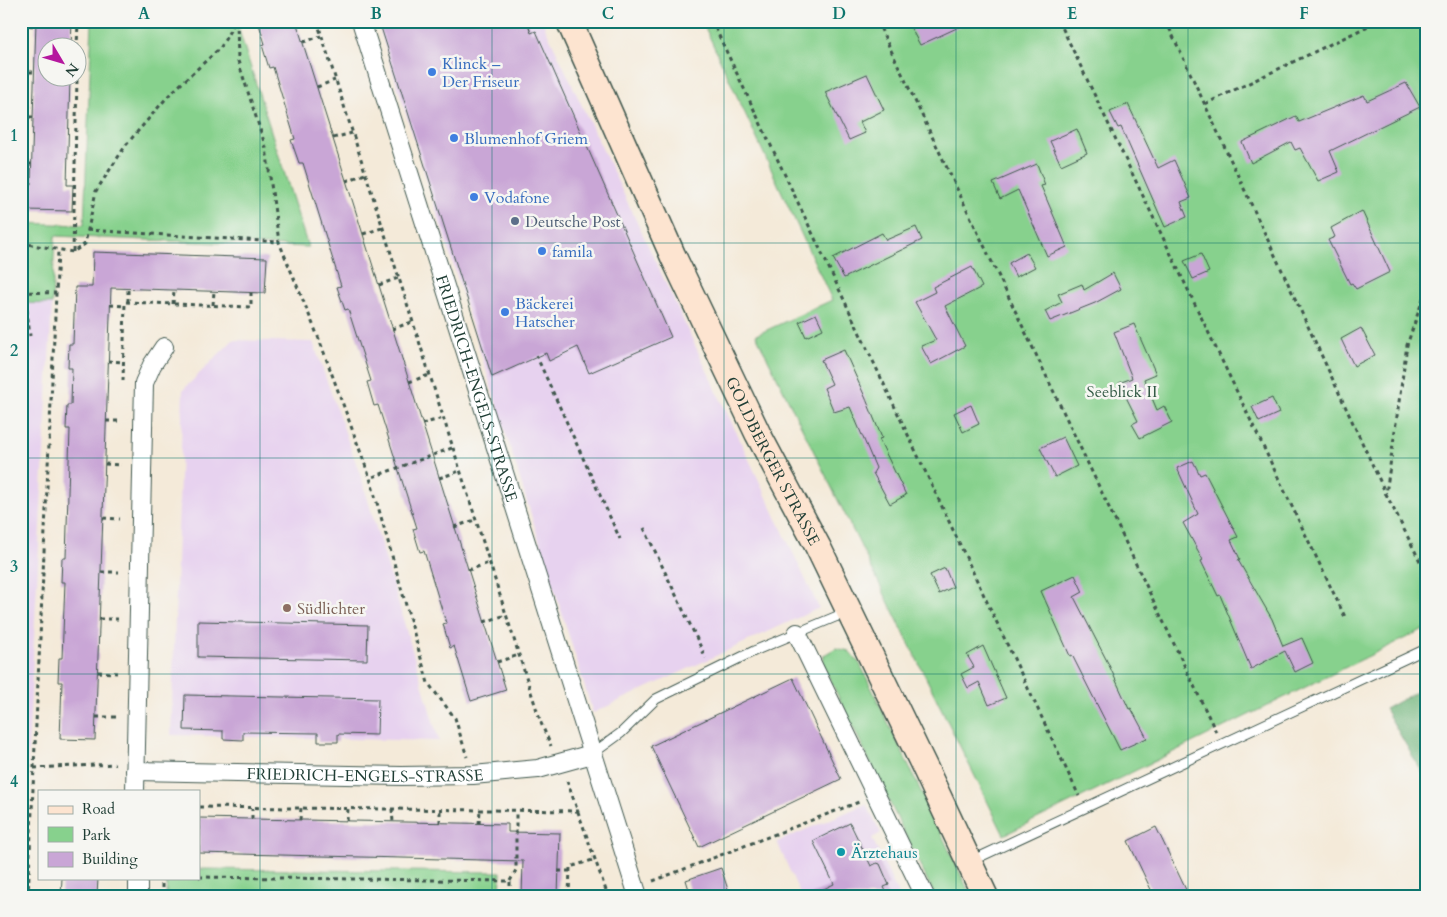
<svg xmlns="http://www.w3.org/2000/svg" width="1447" height="917" font-family="Cardo,serif">
<rect width="100%" height="100%" fill="#f6f6f2"/>
<filter id="ink" filterUnits="userSpaceOnUse"><feTurbulence type="fractalNoise" baseFrequency=".02" numOctaves="2"/><feDisplacementMap in="SourceGraphic" scale="10" xChannelSelector="R" yChannelSelector="G"/><feConvolveMatrix kernelMatrix="1 2 1 2 8 2 1 2 1" color-interpolation-filters="sRGB"/></filter>
<filter id="wash" filterUnits="userSpaceOnUse"><feTurbulence type="fractalNoise" baseFrequency=".0096" numOctaves="4" result="noise"/><feDisplacementMap in="SourceGraphic" scale="20" xChannelSelector="R" yChannelSelector="G"/><feGaussianBlur stdDeviation="1.12" result="paint"/><feColorMatrix in="noise" values="0 0 0 0 0 0 0 0 0 0 0 0 0 0 0 0 0 1.4 0 .05"/><feComposite in="paint" operator="in"/></filter>
<g filter="url(#wash)">
<rect width="100%" height="100%" fill="#f4ead9"/>
<g fill="#e7d2ef">
<path d="M377,21H542L819,608L593,713Z"/>
<path d="M21,303L52,304L21,880Z"/>
<path d="M233,340L313,342L362,480L439,741L171,735L183,390Z"/>
<path d="M866,804L881,833L872,838L899,896H801L777,842Z"/>
</g>
<g fill="#87d18d" stroke="#538760">
<path d="M92,21H236L308,247L55,236L52,304L21,303L23,223L84,225Z"/>
<path d="M702,21H1426V628L1004,835L756,335L832,300Z"/>
<path d="M836,648L849,651L860,664L971,896H935L823,665L824,655Z"/>
<path d="M199,869L501,872L500,896H166L167,878H199Z"/>
</g>
<path fill="#6db378" stroke="#467856" d="M1426,670V779L1385,709L1423,688Z"/>
<g id="blocks">
<g fill="#c9a6d6">
<path d="M36,21H72L71,48H48V78H70L67,185H73L72,211L25,210V184H31Z"/>
<path d="M258,21H296L506,690L471,701L454,646L450,648L443,624L446,623L424,551L420,552L413,529L417,528L378,405L374,406L367,382L371,381L348,309L345,310L337,287L341,286L303,163H299L291,140L295,139L273,67L269,68L262,45L265,44Z"/>
<path d="M379,21H527L531,33L536,31L671,337L589,373L578,347L549,361L546,353L492,377Z"/>
<path d="M907,21H972L920,45Z"/>
<path d="M867,74L884,110L860,122L865,133L849,140L825,92Z"/>
<path d="M1406,83L1420,107L1330,151L1339,172L1318,181L1300,148L1295,150L1291,142L1251,163L1242,142L1296,116L1299,122L1364,95L1367,101Z"/>
<path d="M1128,104L1158,168L1174,160L1191,198L1181,202L1187,217L1165,227L1121,127L1118,128L1110,112Z"/>
<path d="M1077,129L1087,153L1061,165L1050,141Z"/>
<path d="M1037,164L1045,185L1041,186L1067,247L1047,256L1018,190L1000,199L993,183Z"/>
<path d="M1362,211L1390,272L1356,289L1352,283L1350,284L1328,240L1335,237L1331,228Z"/>
<path d="M916,227L922,240L844,278L833,258L882,233L886,240Z"/>
<path d="M93,252L267,258L265,293L111,288L95,740L60,739L62,682H58L59,658H62L65,582H61L62,558H66L70,429H66L67,405H71L72,368H68L69,344H73L75,287H92Z"/>
<path d="M1027,253L1035,267L1016,277L1009,263Z"/>
<path d="M1201,254L1209,272L1193,279L1184,261Z"/>
<path d="M972,267L982,287L945,306L965,346L931,364L921,346L936,340L915,302L935,292L933,287Z"/>
<path d="M1113,273L1121,289L1095,303L1050,321L1045,311L1062,302L1058,294L1082,284L1084,290Z"/>
<path d="M816,314L823,329L806,337L799,322Z"/>
<path d="M1134,324L1156,374L1144,379L1157,410L1164,406L1172,422L1140,438L1132,424L1138,421L1119,383L1132,378L1114,332Z"/>
<path d="M1361,328L1375,355L1354,366L1341,339Z"/>
<path d="M844,350L866,399L882,438L879,439L906,495L890,504L873,473L876,468L850,407L834,412L824,388L832,384L821,360Z"/>
<path d="M1272,398L1279,413L1259,422L1252,407Z"/>
<path d="M971,405L979,424L963,432L954,413Z"/>
<path d="M1063,437L1077,466L1055,477L1040,448Z"/>
<path d="M1193,461L1200,475L1205,473L1238,537L1231,540L1240,559L1238,560L1272,619L1283,646L1302,638L1313,663L1295,672L1285,651L1251,669L1220,595L1218,596L1201,561L1203,560L1183,523L1198,514L1177,468Z"/>
<path d="M945,568L953,587L939,594L930,575Z"/>
<path d="M1075,575L1083,592L1074,597L1108,663L1129,709L1131,708L1147,738L1120,750L1072,655L1070,656L1041,591Z"/>
<path d="M198,621L368,625L367,660L198,657Z"/>
<path d="M983,646L1006,698L989,705L979,682L968,688L961,674L974,667L967,655Z"/>
<path d="M793,678L841,779L699,847L651,746Z"/>
<path d="M185,695L378,699L377,735L338,734V742H318V733L243,732V740L223,739V731L184,730Z"/>
<path d="M199,818L508,824V832L560,833L558,896H522L523,861L199,853Z"/>
<path d="M850,823L871,866L877,863L880,864L889,885L884,887L888,896H809L834,884L813,841Z"/>
<path d="M1156,827L1189,896H1154L1128,841Z"/>
<path d="M721,868L730,896H691L686,880Z"/>
<path d="M62,878H98L97,896H61Z"/>
</g>
</g>
</g>
<g filter="url(#ink)">
<use href="#blocks" fill-opacity="0" stroke="#3f574d" stroke-width="1"/>
<g fill="none" stroke-linecap="round" stroke-linejoin="round">
<g stroke="#3f574d" stroke-width="11">
<g id="service">
<path d="M592,754L621,733L656,699L754,651L847,612"/>
<path d="M971,861L1426,649"/>
</g>
</g>
<g stroke="#3f574d" stroke-width="20">
<g id="minor">
<path id="s1" d="M361,21L638,896"/>
<path d="M797,633L925,896"/>
<path id="s2" d="M135,771L401,776L473,775L538,769L592,754"/>
<path d="M135,791L144,383L152,365L164,347"/>
<path d="M138,896V878"/>
</g>
</g>
<g stroke="#3f574d" stroke-width="28">
<g id="secondary">
<path id="s3" d="M569,21L673,256L758,434L818,547L926,770L985,896"/>
</g>
</g>
<g stroke="#3f574d" stroke-width="3" stroke-dasharray="4 4" stroke-linecap="butt">
<path d="M237,21L238,61L266,148L279,242L319,339L370,478"/>
<path d="M317,21L519,655L541,723L551,746"/>
<path d="M712,21L1079,796"/>
<path d="M877,21L1216,732"/>
<path d="M1059,21L1346,619"/>
<path d="M1166,21L1386,494"/>
<path d="M21,25L36,26"/>
<path d="M303,42L321,36"/>
<path d="M77,48L78,21"/>
<path d="M21,72H34"/>
<path d="M317,87L335,80"/>
<path d="M1205,104L1379,21"/>
<path d="M21,117H33"/>
<path d="M333,138L352,133"/>
<path d="M21,164H32"/>
<path d="M346,181L365,174"/>
<path d="M87,230L279,242"/>
<path d="M363,234L382,228"/>
<path d="M21,243L73,252L85,244L96,191L126,145L169,95L221,47L235,21"/>
<path d="M73,252L77,78"/>
<path d="M21,262L30,336"/>
<path d="M379,285L398,278"/>
<path d="M1426,290L1407,345L1386,494L1426,573"/>
<path d="M21,292L56,293"/>
<path d="M128,302V288"/>
<path d="M173,304L174,290"/>
<path d="M110,305L125,306"/>
<path d="M213,305L214,291"/>
<path d="M392,329L412,322"/>
<path d="M536,355L620,539"/>
<path d="M108,361L124,362"/>
<path d="M123,381L125,302L251,307V293"/>
<path d="M409,382L429,375"/>
<path d="M106,421H122"/>
<path d="M422,424L443,418"/>
<path d="M452,448L370,478L428,683L455,718L467,757"/>
<path d="M105,464L121,465"/>
<path d="M439,478L460,471"/>
<path d="M103,518L120,519"/>
<path d="M454,527L475,520"/>
<path d="M644,528L706,658"/>
<path d="M468,570L489,563"/>
<path d="M101,572H119"/>
<path d="M99,619H118"/>
<path d="M484,622L506,615"/>
<path d="M497,662L519,655"/>
<path d="M98,672L117,673"/>
<path d="M96,717H116"/>
<path d="M34,768L115,764"/>
<path d="M567,781L608,896"/>
<path d="M199,807L579,811"/>
<path d="M392,809L393,822"/>
<path d="M252,819V808"/>
<path d="M300,820L301,808"/>
<path d="M347,821L348,809"/>
<path d="M440,823V810"/>
<path d="M479,824L480,810"/>
<path d="M558,871H570"/>
<path d="M199,877L510,881V896"/>
<path d="M510,881L516,870V811"/>
<path d="M653,881L859,802"/>
<path d="M28,896L58,251"/>
<path d="M162,896V878"/>
<path d="M569,896L570,867L596,859"/>
</g>
<use href="#service" stroke="#fff" stroke-width="9"/>
<use href="#minor" stroke="#fff" stroke-width="18"/>
<use href="#secondary" stroke="#fde4d0" stroke-width="25"/>
</g>
</g>
<path fill="none" stroke="#0f766e" stroke-width="1" stroke-opacity="0.55" d="M260,21V896M492,21V896M724,21V896M956,21V896M1188,21V896M21,243H1426M21,458H1426M21,674H1426"/>
<g fill="#3f7fe0" stroke="#f6f6f2" stroke-width="2">
<circle cx="432" cy="72" r="5"/>
<circle cx="454" cy="138" r="5"/>
<circle cx="474" cy="197" r="5"/>
<circle cx="542" cy="251" r="5"/>
<circle cx="505" cy="312" r="5"/>
</g>
<circle fill="#5c6f8a" stroke="#f6f6f2" stroke-width="2" cx="515" cy="221" r="5"/>
<circle fill="#8d6e63" stroke="#f6f6f2" stroke-width="2" cx="287" cy="608" r="5"/>
<circle fill="#0f9aa8" stroke="#f6f6f2" stroke-width="2" cx="841" cy="852" r="5"/>
<g text-anchor="middle" stroke-width="5" stroke-linejoin="round" paint-order="stroke">
<g font-size="16" fill="#366cbe" stroke="#f6f6f2" text-anchor="start">
<text x="442" y="69">Klinck –<tspan x="442" dy="18">Der Friseur</tspan></text>
<text x="464" y="144">Blumenhof Griem</text>
<text x="484" y="203">Vodafone</text>
<text x="552" y="257">famila</text>
<text x="515" y="309">Bäckerei<tspan x="515" dy="18">Hatscher</tspan></text>
</g>
<g font-size="16" fill="#4e5e75" stroke="#f6f6f2" text-anchor="start">
<text x="525" y="227">Deutsche Post</text>
</g>
<g font-size="16" fill="#1f3d34" stroke="#f6f6f2">
<text dy="6" stroke="none"><textPath href="#s1" startOffset="385">FRIEDRICH-ENGELS-STRASSE</textPath></text>
<text dy="6" stroke="none"><textPath href="#s3" startOffset="485">GOLDBERGER STRASSE</textPath></text>
<text dy="6" stroke="none"><textPath href="#s2" startOffset="230">FRIEDRICH-ENGELS-STRASSE</textPath></text>
</g>
<g font-size="16" fill="#345b46" stroke="#f6f6f2">
<text x="1122" y="397">Seeblick II</text>
</g>
<g font-size="16" fill="#785e54" stroke="#f6f6f2" text-anchor="start">
<text x="297" y="614">Südlichter</text>
</g>
<g font-size="16" fill="#0d838f" stroke="#f6f6f2" text-anchor="start">
<text x="851" y="858">Ärztehaus</text>
</g>
</g>
<rect width="1447" height="917" fill="none" stroke="#f6f6f2" stroke-width="55"/>
<rect x="38" y="790" width="162" height="90" fill="#f6f6f2" stroke="#a0aca6"/>
<rect x="48" y="806" width="25" height="8" fill="#fde4d0" stroke="#a0aca6"/>
<text x="82" y="814" font-size="15" fill="#1f3d34">Road</text>
<rect x="48" y="827" width="25" height="15" fill="#87d18d" stroke="#a0aca6"/>
<text x="82" y="840" font-size="15" fill="#1f3d34">Park</text>
<rect x="48" y="852" width="25" height="15" fill="#c9a6d6" stroke="#a0aca6"/>
<text x="82" y="864" font-size="15" fill="#1f3d34">Building</text>
<g transform="translate(62 62) rotate(128)"><circle r="24" fill="#f6f6f2" stroke="#a0aca6"/>
<path d="M0-4L9 19L0 12L-9 19Z" fill="#b5179e"/>
<text y="-8" font-size="14" font-weight="bold" text-anchor="middle" fill="#1f3d34">N</text>
</g>
<rect x="28" y="28" width="1392" height="862" fill="none" stroke="#0f766e" stroke-width="2"/>
<g font-size="16" text-anchor="middle" font-weight="bold" fill="#0f766e">
<text x="144" y="19">A</text>
<text x="376" y="19">B</text>
<text x="608" y="19">C</text>
<text x="839" y="19">D</text>
<text x="1072" y="19">E</text>
<text x="1304" y="19">F</text>
<text x="14" y="141">1</text>
<text x="14" y="356">2</text>
<text x="14" y="572">3</text>
<text x="14" y="787">4</text>
</g>
</svg>
